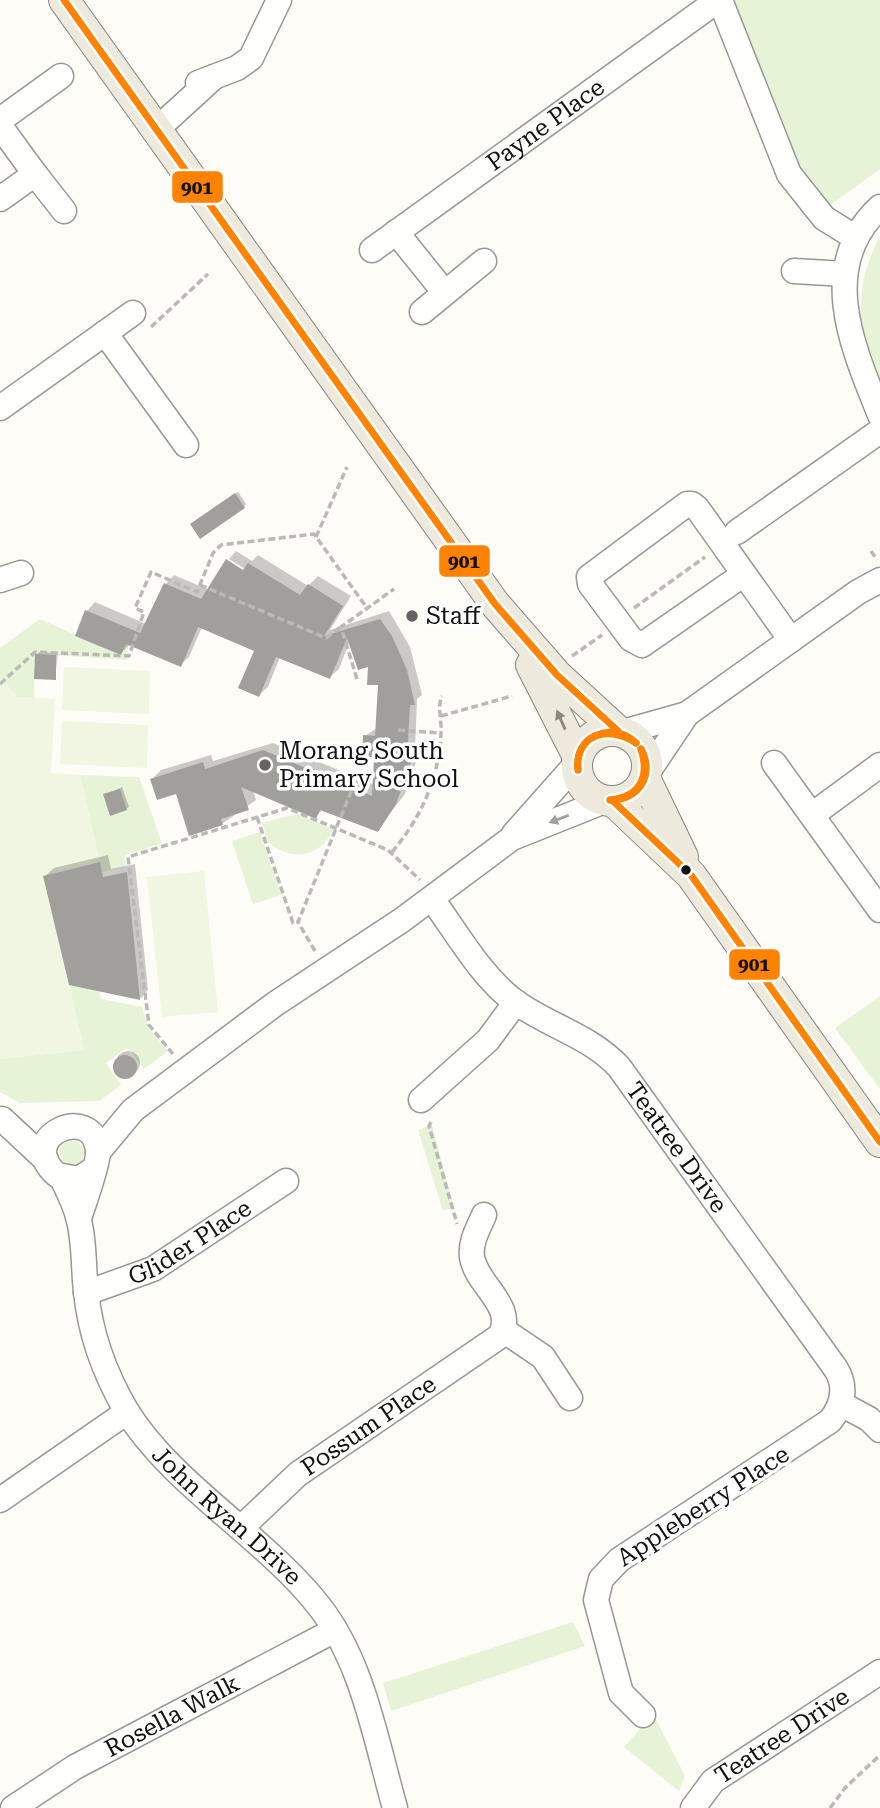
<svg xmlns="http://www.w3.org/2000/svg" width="880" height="1808" font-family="'Roboto Serif',serif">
<rect width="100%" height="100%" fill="#fdfcf7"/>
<g fill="#e7f3d7">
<path d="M730,0H880V169L825,209L803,177Z"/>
<path d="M880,236V387C858,329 851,293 880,236Z"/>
<path d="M40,619L121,655L129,637L127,660L35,654L34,698L17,697L0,676V648Z"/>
<path d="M80,775L139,777L162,844L124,855L126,866L102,872Z"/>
<path d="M296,814L333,829C321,858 292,862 268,842L262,823Z"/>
<path d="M260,832L281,895L253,904L232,841Z"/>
<path d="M69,985L99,991L101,999L142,1007L148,1028L168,1051L144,1069L128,1047L106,1063L121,1085L99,1101L20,1103L0,1092V1059L84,1050Z"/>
<path d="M880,996V1089L835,1028Z"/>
<path d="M432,1125L454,1208L443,1211L418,1130Z"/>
<circle cx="72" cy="1153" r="12"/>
<path d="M573,1622L585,1646L391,1711L383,1683Z"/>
<path d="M653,1714L685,1776L679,1791L624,1747Z"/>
</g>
<g fill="#f0f6e1">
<path d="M64,667L150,671L149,714L62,710Z"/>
<path d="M0,676L17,697L55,699L51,773L80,775L100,862L43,876L84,1050L0,1059Z"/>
<path d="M62,721L148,725L147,768L60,764Z"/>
<path d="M204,871L218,1012L162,1017L147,877Z"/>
</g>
<g fill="#0003">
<path d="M238,492L246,504L244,507L194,522Z"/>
<path d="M236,551L252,561L258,555L308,586L318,576L351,596L330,630L389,611L410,647L422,695L417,699L415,751H420L405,794L377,830L323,809L316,817L253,790L256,800L222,824L177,791L152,779L161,770L211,755L213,761L273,743L375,785L376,756L365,736L377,728L379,684L370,665L350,640L339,669L330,677L280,657L268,687L259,695L256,650L202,627L189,657L180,665L130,644L121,653L87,611L95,602L146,624L166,584L174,575L209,590L250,576L252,573L229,559Z"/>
<path d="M39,652L58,653L55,678L37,654Z"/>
<path d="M122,787L129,807L126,809L105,795Z"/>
<path d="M108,855L111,869L135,864L148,990L140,999L45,876L54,868Z"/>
<circle cx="128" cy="1063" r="12"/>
</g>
<g fill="#a19f9c">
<path d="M235,493L245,508L200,539L190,524Z"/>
<path d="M226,559L243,570L248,563L300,595L308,584L343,606L324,636L380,619L392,636L407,670L415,705H410L407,759H412L396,804L378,832L320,810L316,819L241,787L249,810L221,819L223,825L189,836L176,794L157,800L150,779L203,762L205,769L263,750L372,796L374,757H362L363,735L375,736L378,685H367L368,667L358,670L347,638L330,679L276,657L259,697L238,688L254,651L198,627L181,667L126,644L121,655L75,636L85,610L140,633L164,583L201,599Z"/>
<path d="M35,654L56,655V680L34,679Z"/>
<path d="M120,789L127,810L110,816L103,794Z"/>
<path d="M100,862L103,877L127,872L140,1000L69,985L43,876Z"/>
<circle cx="125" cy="1067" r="12"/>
</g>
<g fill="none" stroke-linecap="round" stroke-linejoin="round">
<g stroke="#979795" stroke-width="27">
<g id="minor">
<path d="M720,0L789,174L824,218L856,238"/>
<path d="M198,83L237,68L251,58L279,0"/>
<path d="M0,120L61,76"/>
<path d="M0,126L35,174L0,199"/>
<path d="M156,130L214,77"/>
<path d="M35,174L64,211"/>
<path d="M880,207C816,266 853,348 880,415"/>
<path d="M396,232L445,293"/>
<path id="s1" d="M372,250L718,0"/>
<path d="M794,271L845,274"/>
<path d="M422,312L484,261"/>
<path d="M105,333L186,445"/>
<path d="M0,408L133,313"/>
<path d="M737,532L880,431"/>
<path d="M744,574L642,645L631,639L590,584L589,577L687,504H692L697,508L791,640"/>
<path d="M0,580L21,573"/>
<path d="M623,732L687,714"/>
<path d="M774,763L880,910"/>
<path d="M646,775L687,714L858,592L880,580"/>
<path d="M812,815L880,765"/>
<path d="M514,834L577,763"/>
<path id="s2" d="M432,899C457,933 480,975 514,1001C548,1026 589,1035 619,1067L836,1369C847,1387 843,1405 830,1421L619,1560L601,1579L596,1600L621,1693L643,1715"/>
<path d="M421,1100L488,1040L516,1002"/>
<path d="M2,1119L46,1160"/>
<path d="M98,1152L133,1110L275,1004L402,920L512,838L607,800"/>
<path id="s3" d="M62,1178C68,1191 75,1204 78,1217C85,1240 83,1267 86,1291C90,1333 105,1374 126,1410C171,1484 265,1537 319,1606C363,1662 376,1741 395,1808"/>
<path d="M79,1218C83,1206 99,1162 98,1151C94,1101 13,1137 57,1175L79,1179L92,1170"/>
<path id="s4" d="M86,1293L153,1269L286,1181"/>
<path d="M503,1330L543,1357L570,1398"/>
<path d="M841,1404L869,1419L880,1430"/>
<path d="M0,1500L127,1412"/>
<path id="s5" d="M241,1528L298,1474L500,1336C517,1306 476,1285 472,1257C470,1242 478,1229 484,1215"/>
<path id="s6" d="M13,1808L75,1767L335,1630"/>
<path id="s7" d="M693,1808L713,1781L880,1672"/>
</g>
</g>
<g stroke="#858482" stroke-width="32">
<g id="major">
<path d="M64,0L495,604L557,675L618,731"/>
<path d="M531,665L578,757"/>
<circle cx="612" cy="766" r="35"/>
<path d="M645,778L683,857"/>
<path d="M613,801L691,875L880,1142"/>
</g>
</g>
<g stroke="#b9b9b8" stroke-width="3.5" stroke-dasharray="7 3.5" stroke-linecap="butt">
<path d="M151,327L208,274"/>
<path d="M316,537L347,467"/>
<path d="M871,551L877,560"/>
<path d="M200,585L326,638L341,627"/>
<path d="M634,608L705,557"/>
<path d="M572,656L602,635"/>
<path d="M357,679L341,627L394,589"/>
<path d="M0,684L35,652L129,656L144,612L135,608L151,572L197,592L213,553L221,545L314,534L367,608"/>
<path d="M441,716L512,696"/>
<path d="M398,730L441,733"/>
<path d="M257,817L293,923L298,922"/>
<path d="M392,852C421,818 439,778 441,733C442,721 437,706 442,696"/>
<path d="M315,951L298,922L357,777"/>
<path d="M173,1054L149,1025L128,857L287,808L388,850L420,880"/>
<path d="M431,1122L429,1126L457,1224"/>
<path d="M830,1808L845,1788L880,1755"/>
</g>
<use href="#minor" stroke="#fffffe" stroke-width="24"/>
<use href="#major" stroke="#ede9dc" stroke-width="30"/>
<g stroke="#fff" stroke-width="12">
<g id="bus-1">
<path d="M64,0L495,604L557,675L618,731"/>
<path d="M578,770C573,736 613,720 636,743"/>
<path d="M578,770C575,733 609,725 636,743"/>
<path d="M610,800C639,801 655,774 641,749"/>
<path d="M610,800C640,797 650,777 641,749"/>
<path d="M613,801L691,875L880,1142"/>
</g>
</g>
<use href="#bus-1" stroke="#ff8200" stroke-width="7"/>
</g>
<defs><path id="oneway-solid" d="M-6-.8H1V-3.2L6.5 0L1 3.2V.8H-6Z" transform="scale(1.75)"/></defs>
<use fill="#8a8881" href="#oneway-solid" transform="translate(561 720) rotate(-114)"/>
<use fill="#a0a09f" href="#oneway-solid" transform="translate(559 819) rotate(159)"/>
<g fill="#646362" stroke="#fff" stroke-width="2.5">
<circle cx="412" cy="616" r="7"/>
<circle cx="265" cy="765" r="7"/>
</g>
<circle fill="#111" stroke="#fff" stroke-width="2.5" cx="686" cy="870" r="6"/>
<g text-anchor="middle" stroke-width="7" stroke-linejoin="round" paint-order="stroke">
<g font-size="24" fill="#111" stroke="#fff">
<text dy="8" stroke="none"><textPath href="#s1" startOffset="214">Payne Place</textPath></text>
<text dy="8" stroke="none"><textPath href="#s2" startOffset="355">Teatree Drive</textPath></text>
<text dy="8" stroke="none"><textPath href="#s4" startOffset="116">Glider Place</textPath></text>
<text dy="8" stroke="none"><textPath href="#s5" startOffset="164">Possum Place</textPath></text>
<text transform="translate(703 1506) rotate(-33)" y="8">Appleberry Place</text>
<text dy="8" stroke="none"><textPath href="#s3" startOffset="390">John Ryan Drive</textPath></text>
<text dy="8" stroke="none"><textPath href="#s6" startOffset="184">Rosella Walk</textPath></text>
<text dy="8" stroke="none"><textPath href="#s7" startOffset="116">Teatree Drive</textPath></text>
</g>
<g font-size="24" fill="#111" stroke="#fff" text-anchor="start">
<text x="426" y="624">Staff</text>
<text x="279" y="759">Morang South<tspan x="279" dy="28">Primary School</tspan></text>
</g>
</g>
<g stroke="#fff" stroke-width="2.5">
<rect x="171" y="170" width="53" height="34" rx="7" fill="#ff8200"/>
<rect x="438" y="544" width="53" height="34" rx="7" fill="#ff8200"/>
<rect x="728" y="948" width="53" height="33" rx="7" fill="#ff8200"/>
</g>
<g font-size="19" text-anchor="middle" font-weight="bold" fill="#111">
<text x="197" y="194">901</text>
<text x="464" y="568">901</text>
<text x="754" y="971">901</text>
</g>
</svg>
